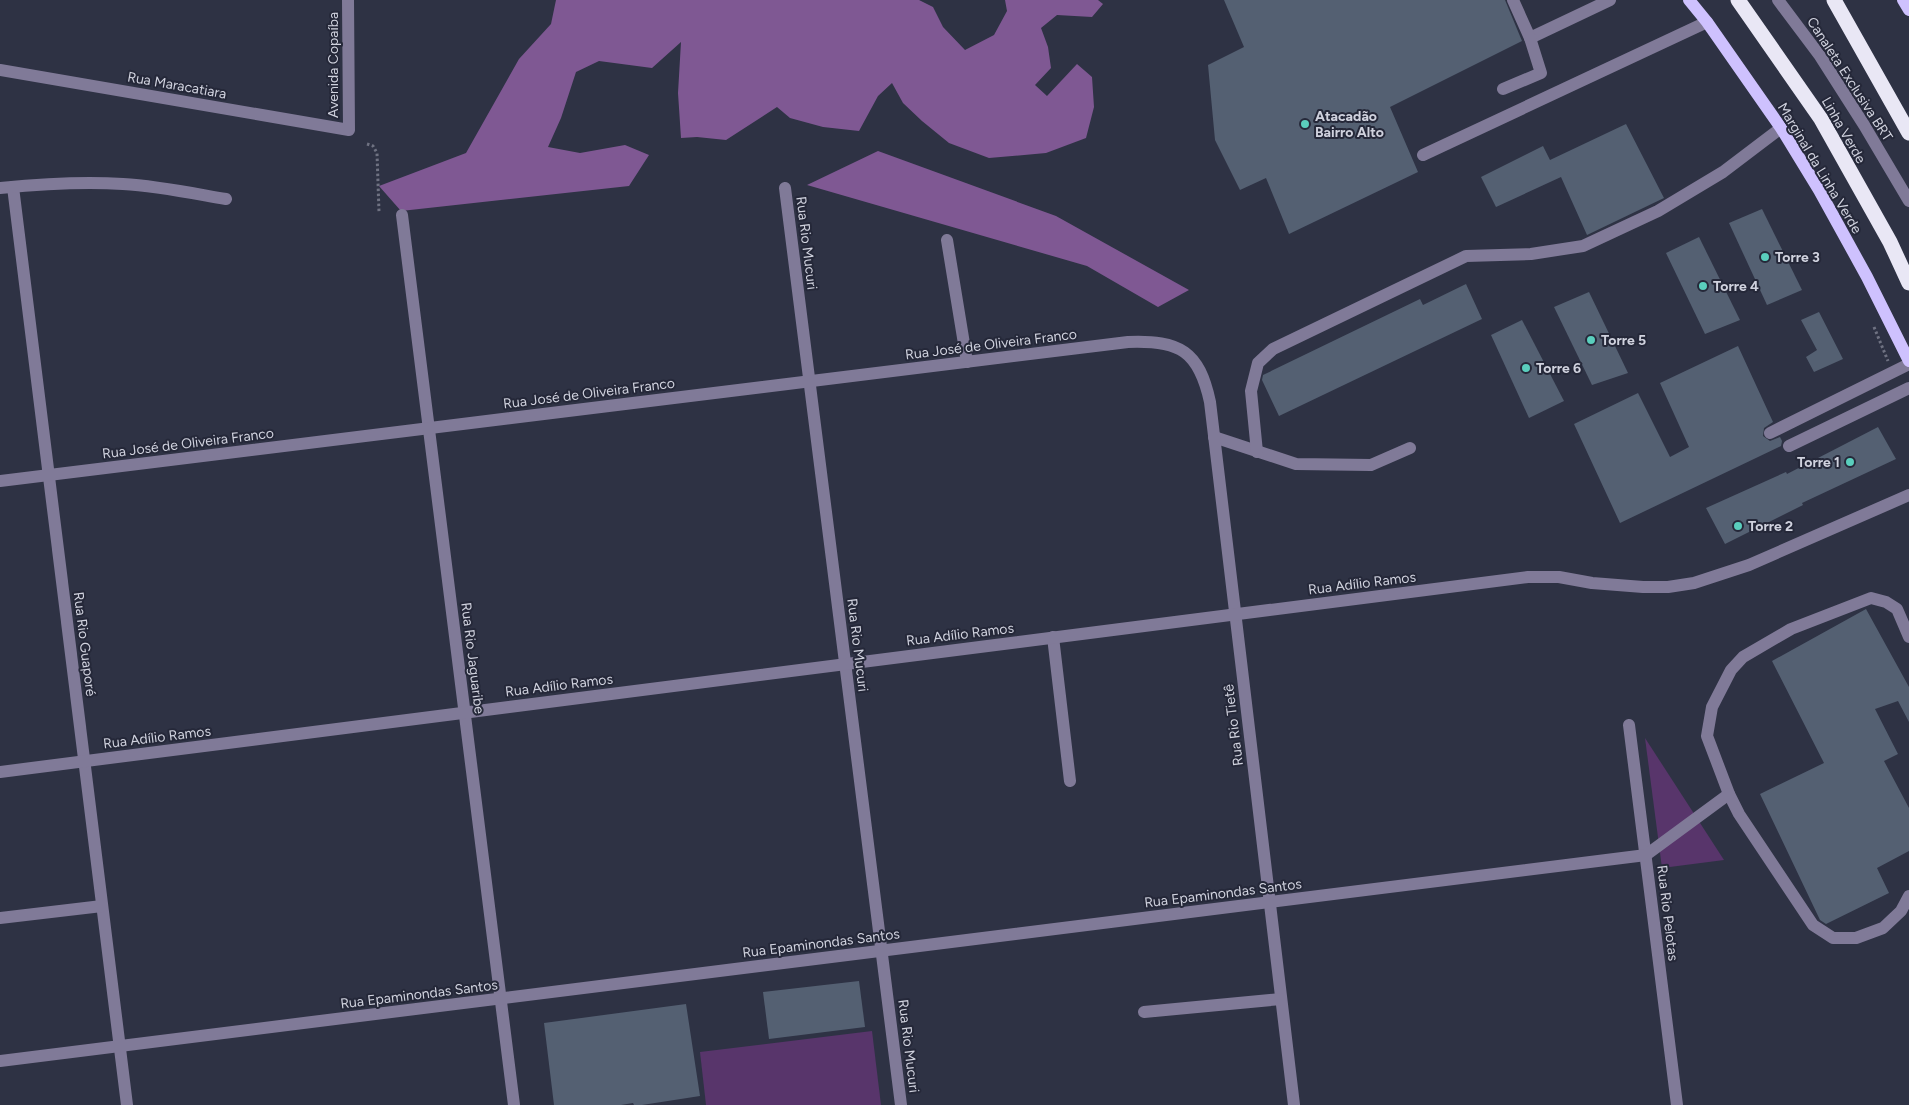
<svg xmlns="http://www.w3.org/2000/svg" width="1909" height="1105" font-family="Figtree,sans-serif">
<rect width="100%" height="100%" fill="#2e3244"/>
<g fill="#58356b">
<path d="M1645,738L1724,860L1662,868Z"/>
<path d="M872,1031L881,1105H706L700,1052Z"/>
</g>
<g fill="#7f5893">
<path d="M556,0H919L933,7L943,27L965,50L994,35L1007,11L1005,0H1098L1103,4L1092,17L1057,15L1041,28L1048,47L1051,68L1035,85L1047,96L1077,64L1092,77L1094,107L1086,138L1046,153L989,158L949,143L922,121L903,103L892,83L878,96L859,131L823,127L790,118L777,107L726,140L697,137L681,138L678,93L681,42L652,68L599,61L576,72L561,118L548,147L580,153L625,145L649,155L629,186L401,211L379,186L466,153L519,59L551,24Z"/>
<path d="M878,151L1056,216L1189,290L1158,307L1087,266L807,185Z"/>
</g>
<g fill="#546072">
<path d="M1224,0H1505L1522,41L1390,107L1418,172L1289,234L1266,178L1240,190L1215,140L1208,65L1244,47Z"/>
<path d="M1626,124L1664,198L1587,235L1561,177L1496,207L1481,177L1543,146L1550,160Z"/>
<path d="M1762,209L1802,290L1767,305L1729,223Z"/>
<path d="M1699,237L1740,320L1705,334L1666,253Z"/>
<path d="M1466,284L1482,319L1279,416L1262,380L1263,375L1420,299L1423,305Z"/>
<path d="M1589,292L1628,373L1592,385L1554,307Z"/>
<path d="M1819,312L1843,359L1814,372L1806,357L1817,350L1801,320Z"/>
<path d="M1522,320L1564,401L1529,418L1491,335Z"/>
<path d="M1738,346L1773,422L1764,428L1763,436L1770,441L1780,437L1782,441L1781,446L1620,523L1574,424L1638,393L1670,457L1689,447L1660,383Z"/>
<path d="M1878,427L1896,459L1802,503L1803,505L1725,544L1706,508L1786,472L1787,474Z"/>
<path d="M1866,609L1909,687V722L1898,701L1875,709L1898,754L1884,761L1909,808V851L1877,868L1889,893L1826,924L1820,920L1760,794L1824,763L1772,661Z"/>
<path d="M859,981L865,1027L769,1039L763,992Z"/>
<path d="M686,1004L700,1096L642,1105H634L633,1103L621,1105H554L544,1023Z"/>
</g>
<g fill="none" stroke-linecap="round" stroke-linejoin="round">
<g stroke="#6f7282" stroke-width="3" stroke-dasharray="2.5 2.5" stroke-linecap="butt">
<path d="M367,144L373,146L377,153L379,212"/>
<path d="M1874,327L1888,361"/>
</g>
<g stroke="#807a98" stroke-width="12">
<path d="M1778,0L1820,56L1864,125L1909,201"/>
<path d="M1530,38L1610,0"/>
<path d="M0,70L349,130L348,0"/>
<path d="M1503,89L1541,73L1530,38L1513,0"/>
<path d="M1423,155L1707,22"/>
<path d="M13,187L127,1105"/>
<path d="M0,188C40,184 82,181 123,184C158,186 191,193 226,199"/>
<path d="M785,188L901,1105"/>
<path d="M402,215L514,1105"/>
<path d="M947,240L967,362"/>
<path d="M1770,433L1909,364"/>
<path d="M1214,437L1296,464L1371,465L1410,448"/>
<path d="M1789,446L1909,388"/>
<path d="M1257,452L1251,391L1258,363L1273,349L1466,256L1531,254L1583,246L1658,211L1723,172L1781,128"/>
<path d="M0,481L1128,342C1180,340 1199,351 1210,402L1294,1105"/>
<path d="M1053,637L1070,781"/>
<path d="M1909,637L1897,609L1886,602L1871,598L1791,629L1743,657L1731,670L1712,707L1707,736L1729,794L1739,814L1813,925L1833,938H1856L1883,928L1901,911L1909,896"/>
<path d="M1629,725L1677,1105"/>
<path d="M0,772L1528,577H1559L1592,583L1643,587H1668L1694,583L1749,565L1909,495"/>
<path d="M0,918L102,906"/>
<path d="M1144,1012L1281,999"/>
<path d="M0,1061L1646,855L1729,794"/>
</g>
<g stroke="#cec1fe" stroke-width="12">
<path d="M1689,0L1707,22L1781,128L1819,190L1867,277L1909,361"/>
<path d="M1903,0L1909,10"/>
</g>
<g stroke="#e9e7f5" stroke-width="15">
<path d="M1738,0L1821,119L1890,242L1909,283"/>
<path d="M1834,0L1909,133"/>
</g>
</g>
<g fill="#5acebd" stroke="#252839" stroke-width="2">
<circle cx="1305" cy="124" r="5"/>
<circle cx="1765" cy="257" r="5"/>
<circle cx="1703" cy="286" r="5"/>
<circle cx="1591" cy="340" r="5"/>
<circle cx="1526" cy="368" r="5"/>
<circle cx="1850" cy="462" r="5"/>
<circle cx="1738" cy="526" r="5"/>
</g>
<g text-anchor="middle" stroke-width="4" stroke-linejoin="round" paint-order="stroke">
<g font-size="14" fill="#d0d2de" stroke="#252839">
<text transform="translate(333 65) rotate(-90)" y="5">Avenida Copaíba</text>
<text transform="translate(1850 79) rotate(57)" y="5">Canaleta Exclusiva BRT</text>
<text transform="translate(177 85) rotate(10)" y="5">Rua Maracatiara</text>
<text transform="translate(1844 130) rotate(60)" y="5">Linha Verde</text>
<text transform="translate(1820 168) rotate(59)" y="5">Marginal da Linha Verde</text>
<text transform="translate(807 243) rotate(83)" y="5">Rua Rio Mucuri</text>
<text transform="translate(991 344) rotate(-7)" y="5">Rua José de Oliveira Franco</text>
<text transform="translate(589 393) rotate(-7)" y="5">Rua José de Oliveira Franco</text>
<text transform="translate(188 443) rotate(-7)" y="5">Rua José de Oliveira Franco</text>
<text transform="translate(1362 583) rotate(-7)" y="5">Rua Adílio Ramos</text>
<text transform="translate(960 634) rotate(-7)" y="5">Rua Adílio Ramos</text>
<text transform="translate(85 644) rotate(83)" y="5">Rua Rio Guaporé</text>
<text transform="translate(858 645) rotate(83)" y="5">Rua Rio Mucuri</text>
<text transform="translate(473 658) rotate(83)" y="5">Rua Rio Jaguaribe</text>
<text transform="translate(559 685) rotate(-7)" y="5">Rua Adílio Ramos</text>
<text transform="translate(1233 725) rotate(-97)" y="5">Rua Rio Tietê</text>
<text transform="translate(157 737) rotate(-7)" y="5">Rua Adílio Ramos</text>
<text transform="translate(1223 893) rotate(-7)" y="5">Rua Epaminondas Santos</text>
<text transform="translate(1668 913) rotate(83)" y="5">Rua Rio Pelotas</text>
<text transform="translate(821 943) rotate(-7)" y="5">Rua Epaminondas Santos</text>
<text transform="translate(419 994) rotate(-7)" y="5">Rua Epaminondas Santos</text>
<text transform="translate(909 1046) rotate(83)" y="5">Rua Rio Mucuri</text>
</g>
<g font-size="14" font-weight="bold" fill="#d0d2de" stroke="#252839" text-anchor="start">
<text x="1315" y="121">Atacadão<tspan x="1315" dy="16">Bairro Alto</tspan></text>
<text x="1775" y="262">Torre 3</text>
<text x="1713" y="291">Torre 4</text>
<text x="1601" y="345">Torre 5</text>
<text x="1536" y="373">Torre 6</text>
<text x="1840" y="467" text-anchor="end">Torre 1</text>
<text x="1748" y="531">Torre 2</text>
</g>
</g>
</svg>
